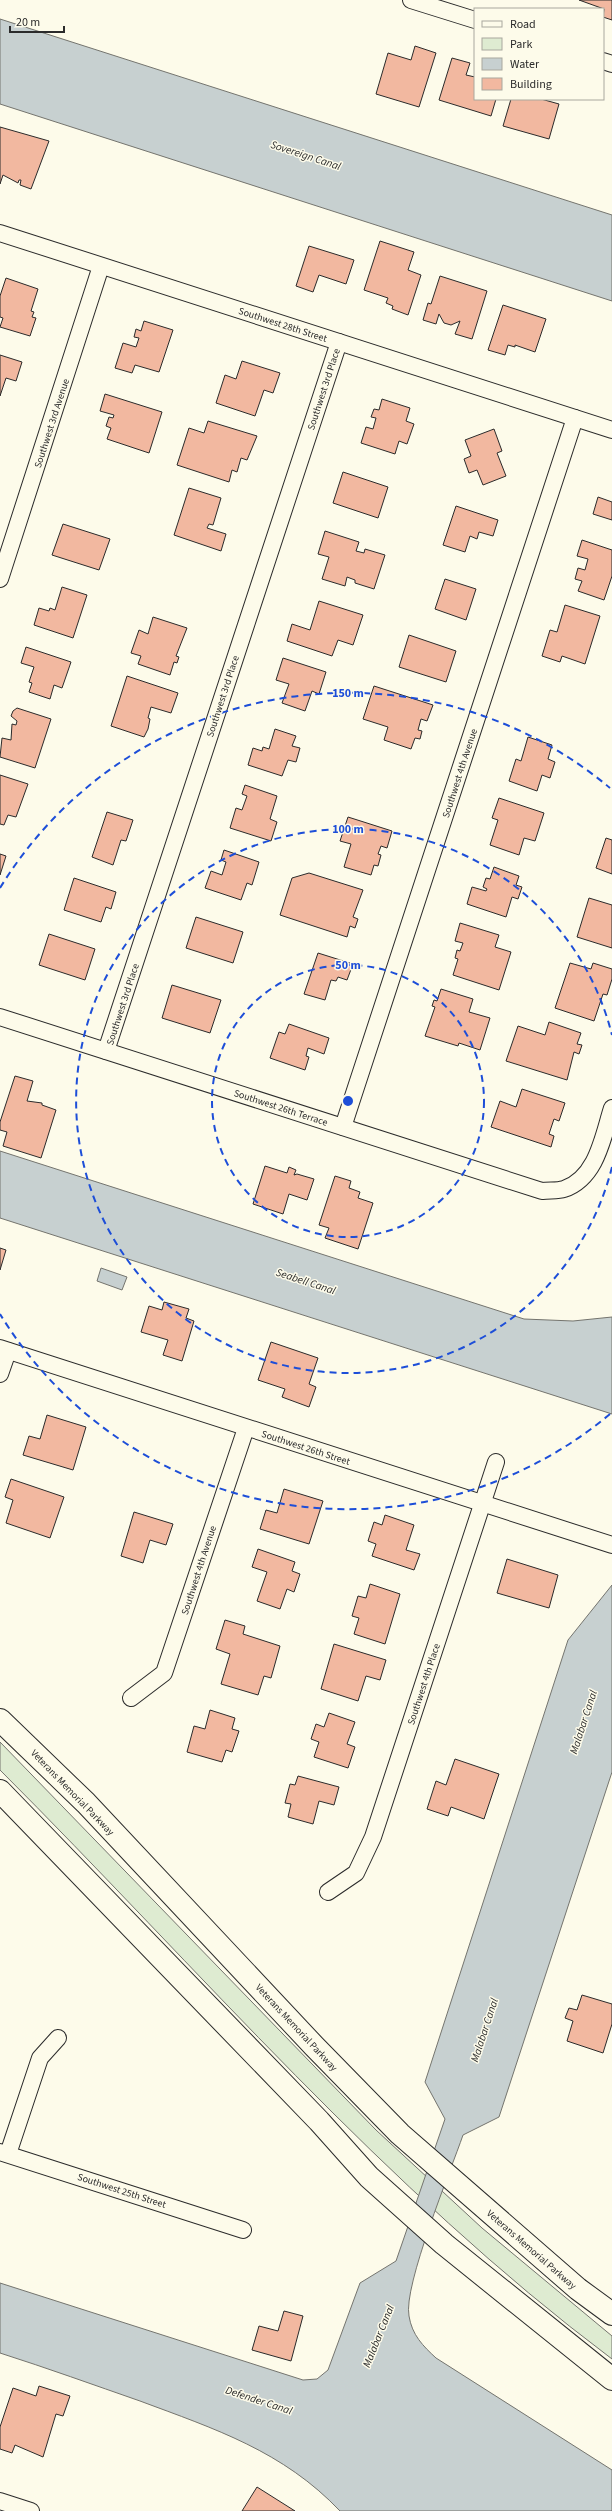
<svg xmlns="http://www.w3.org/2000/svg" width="612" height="2511" font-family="'Source Sans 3',sans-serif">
<rect width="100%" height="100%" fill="#fdfbea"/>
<path fill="#deebd1" stroke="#74746e" d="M0,1742L376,2130L482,2228L612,2336V2359C384,2188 200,1970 0,1770Z"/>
<g fill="#c7d0d0" stroke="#74746e">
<path d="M0,19L612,215V301L0,104Z"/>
<path d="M0,1151L524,1319L573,1321L612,1317V1414L0,1218Z"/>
<path d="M101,1268L127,1277L122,1290L97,1281Z"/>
<path d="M612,1585V1772L499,2117L463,2135C451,2170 403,2286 409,2316C412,2335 423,2346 436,2358L612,2470V2511H340C283,2451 215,2429 140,2401C94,2385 47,2368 0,2353V2283L303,2380L317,2379L328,2370L360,2283L396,2261L445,2119L425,2082L568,1640Z"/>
</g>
<g fill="#f2b8a0" stroke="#2b2b2b">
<path d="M579,0H612V20L603,17L604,9Z"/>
<path d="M415,46L436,53L419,107L376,94L388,53L411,60Z"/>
<path d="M452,58L470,63L466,75L475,77V99H496L491,116L439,100Z"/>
<path d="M511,99H541L559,104L549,139L503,126Z"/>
<path d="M0,127L49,141L31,189L20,185L21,180H19L18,183L3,175L0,184Z"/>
<path d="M380,241L414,252L408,270L421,275L408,315L392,309L393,306L386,303L388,298L364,290Z"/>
<path d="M309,246L354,260L346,284L319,275L313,292L296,286Z"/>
<path d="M440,276L487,291L472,339L455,334L460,321L451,325L444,323L439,314L436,324L423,320L428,303L431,304Z"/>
<path d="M6,278L38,289L31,311L34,312L32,317L36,318L30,336L0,327L3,318L0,317V296Z"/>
<path d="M503,305L546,319L535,352L515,345V347L508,345L505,355L488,350Z"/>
<path d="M144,321L173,330L159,372L135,365L132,373L115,368L123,343L136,347L139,338L134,337L136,329L141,331Z"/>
<path d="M0,355L22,362L16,381L6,378L0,396Z"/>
<path d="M242,361L280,373L273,393L264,390L255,416L216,403L225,375L236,379Z"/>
<path d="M105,394L162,412L149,453L107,439L111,428L106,426L109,417L113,418L114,415L100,411Z"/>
<path d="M382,399L410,408L406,421L414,424L407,444L399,441L395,454L361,443L366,427L373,429L376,418L371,417L374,409L379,410Z"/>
<path d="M208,421L257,436L247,460L241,458L237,472L232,470L229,482L177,465L189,428L204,433Z"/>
<path d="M494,429L502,451L497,453L506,476L483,485L477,470L469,473L464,459L471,456L465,440Z"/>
<path d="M343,472L388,487L378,518L333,503Z"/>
<path d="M189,488L221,498L213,525L209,524L207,528L226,534L221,551L174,535Z"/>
<path d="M598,497L612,502V520L593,514Z"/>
<path d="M456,506L498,520L493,536L479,532L477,539L470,536L465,552L443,545Z"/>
<path d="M63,524L110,539L99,570L52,555Z"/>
<path d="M325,531L359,542L356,551L364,553L365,549L385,555L374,589L355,583V580L347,577L345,586L322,579L329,557L318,554Z"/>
<path d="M582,540L612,550V576L604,600L578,591L582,581L575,579L578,568L585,570L588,559L577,556Z"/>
<path d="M445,579L476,589L466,620L435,609Z"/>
<path d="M62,587L87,595L73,638L34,625L39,608L49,611L50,608L55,610Z"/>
<path d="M319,601L363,615L353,645L338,640L332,656L287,641L292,624L310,630Z"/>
<path d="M565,605L600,616L585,664L562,656L560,662L542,656L550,630L557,632Z"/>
<path d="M153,617L187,628L176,656L179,657L177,663L174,662L170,675L138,664L141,656L131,653L139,630L148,634Z"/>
<path d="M409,635L456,651L446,682L399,667Z"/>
<path d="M26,647L71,662L62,688L54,685L50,699L29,692L32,683L29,682L34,667L21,663Z"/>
<path d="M283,658L326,672L319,694L312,691L305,711L282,703L289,684L276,680Z"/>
<path d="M127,676L178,693L171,713L151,707L148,718L150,719L148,729L144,737L111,726Z"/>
<path d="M374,686L433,705L427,721L421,719L418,730L422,731L420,739L415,738L411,749L384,740L388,727L363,719Z"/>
<path d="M17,708L51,719L35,768L0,757L2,738L11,740L12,724L16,725L17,721L11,716L13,711Z"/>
<path d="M275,729L296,736L292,746L300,748L296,762L288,760L282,776L248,765L253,748L262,751L263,747L269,749Z"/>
<path d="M528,737L552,745L548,759L555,762L550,778L542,775L537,791L509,781L516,759L521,761Z"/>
<path d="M0,775L28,784L16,817L8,815L4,825L0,824Z"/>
<path d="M245,785L277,796L270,819L277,822L271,841L230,828L236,808L242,810L247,796L242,794Z"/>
<path d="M499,798L544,813L535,841L524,838L519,855L490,845L498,820L492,818Z"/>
<path d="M107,812L133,820L126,841L121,840L113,865L92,857Z"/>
<path d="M348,817L392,831L387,848L381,846L378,854L381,855L378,866L374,865L371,875L344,867L351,844L340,841Z"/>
<path d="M606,838L612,840V874L596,868Z"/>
<path d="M224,850L259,862L252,885L247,883L241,900L205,888L211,871L222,875L226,862L221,860Z"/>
<path d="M0,854L6,856L0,875Z"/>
<path d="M494,867L519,876L516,885L522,887L518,899L512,897L506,917L467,904L472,887L486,891L487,889L483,887L486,878L490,879Z"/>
<path d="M309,873L363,890L353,917L358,919L355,928L350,926L347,937L280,915L292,878Z"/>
<path d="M74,878L116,892L111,909L106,907L101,922L64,910Z"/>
<path d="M589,898L612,905V948L577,937Z"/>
<path d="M196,917L243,932L233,963L186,948Z"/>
<path d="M460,923L499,935L495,947L511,952L499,990L453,975L458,959L455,958L457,950L460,951L463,943L455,941Z"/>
<path d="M49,934L95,949L85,980L39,965Z"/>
<path d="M318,953L353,964L347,980L338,977L336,981L331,980L325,1000L304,994Z"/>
<path d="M570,963L591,969L593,963L612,969V979L607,995L603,994L594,1021L555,1008Z"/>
<path d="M172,985L221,1000L210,1033L162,1018Z"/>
<path d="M441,989L473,999L469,1012L490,1018L480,1050L459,1043L458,1046L425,1036L435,1007L432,1006L434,1000L437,1001Z"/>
<path d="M549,1022L581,1033L577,1044L582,1045L579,1054L574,1052L567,1080L506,1061L518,1026L545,1035Z"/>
<path d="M289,1024L329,1038L324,1054L308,1048L306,1056L309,1057L305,1070L270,1058L279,1032L285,1034Z"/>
<path d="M15,1076L33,1081L27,1101L42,1103V1105L56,1110L41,1158L3,1146L7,1132L0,1130V1122Z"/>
<path d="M522,1089L565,1103L559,1121L554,1119L549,1134L554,1136L551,1147L491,1127L500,1101L516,1107Z"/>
<path d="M265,1166L287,1173L289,1167L296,1170L294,1175L297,1174L314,1179L307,1200L289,1194L283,1214L253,1204Z"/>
<path d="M335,1176L351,1181L349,1188L360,1192L358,1198L373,1203L358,1249L325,1238L329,1228L319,1225Z"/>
<path d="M0,1248L6,1250L0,1270Z"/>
<path d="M164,1302L189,1309L186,1318L194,1321L182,1361L163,1355L168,1340L141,1332L149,1306L162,1310Z"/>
<path d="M271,1342L318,1358L309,1384L316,1387L309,1407L282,1397L285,1389L258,1380Z"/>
<path d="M47,1415L86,1427L73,1470L23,1455L29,1436L40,1439Z"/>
<path d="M11,1479L64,1497L50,1538L6,1523L13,1500L5,1497Z"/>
<path d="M284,1489L323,1501L309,1544L260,1529L266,1510L277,1513Z"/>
<path d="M134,1512L173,1524L166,1545L150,1540L143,1563L121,1556Z"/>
<path d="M385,1515L414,1525L406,1550L420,1554L414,1570L372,1556L376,1544L368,1541L374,1522L382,1525Z"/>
<path d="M258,1549L295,1562L292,1571L300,1574L294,1592L287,1589L280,1609L257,1601L267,1572L252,1567Z"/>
<path d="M507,1559L558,1575L549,1608L497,1593Z"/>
<path d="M370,1584L400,1594L385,1644L354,1634L359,1618L352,1616L358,1596L366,1598Z"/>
<path d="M225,1620L245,1626L243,1634L280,1646L271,1678L264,1676L258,1695L221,1684L230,1654L216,1649Z"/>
<path d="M334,1644L386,1660L380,1680L366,1676L358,1701L321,1689Z"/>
<path d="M210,1710L235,1718L232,1729L239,1731L232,1752L226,1750L222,1762L187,1752L194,1726L205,1729Z"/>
<path d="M329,1713L355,1722L347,1744L355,1747L348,1768L314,1757L319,1742L311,1739L316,1724L324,1727Z"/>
<path d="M455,1759L499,1774L484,1819L451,1807L448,1816L427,1809L436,1781L446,1785Z"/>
<path d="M298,1776L339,1787L334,1805L319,1801L313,1824L288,1817L291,1804L285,1803L290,1784L295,1785Z"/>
<path d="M582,1995L612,2004V2024L603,2053L567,2041L573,2021L565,2018L569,2008L577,2010Z"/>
<path d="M284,2311L303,2316L291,2361L252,2350L259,2326L278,2331Z"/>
<path d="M39,2386L70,2396L63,2416L56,2414L43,2457L15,2445L12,2453L0,2449V2427L13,2388L36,2396Z"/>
<path d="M257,2487L295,2511H242Z"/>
</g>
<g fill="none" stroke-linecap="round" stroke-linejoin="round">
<g stroke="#2b2b2b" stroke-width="18">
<g id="minor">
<path d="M411,0L475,20"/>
<path d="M603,61L612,64"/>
<path d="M0,233L612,430"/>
<path d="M0,579L101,266"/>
<path d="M0,1017L542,1191C549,1190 558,1191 564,1189C597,1178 603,1136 612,1108"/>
<path d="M106,1051L339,342"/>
<path d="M343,1127L575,418"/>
<path d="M0,1348L612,1545"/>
<path d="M0,1374L8,1351"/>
<path d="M131,1698L164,1673L246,1428"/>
<path d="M328,1892L356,1873L373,1837L496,1462"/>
<path d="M0,2152L243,2230"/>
<path d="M8,2154L40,2058L58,2038"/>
<path d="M0,2501L31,2511"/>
</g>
</g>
<g stroke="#2b2b2b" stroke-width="24">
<g id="trunk">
<path d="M0,1720L86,1803L314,2046L400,2134L578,2289L612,2314"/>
<path d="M0,1791L319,2121L369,2177L444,2244L612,2379"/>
</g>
</g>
<use href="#minor" stroke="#fdfbea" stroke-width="16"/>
<use href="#trunk" stroke="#fdfbea" stroke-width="22"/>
</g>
<g fill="none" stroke="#1d4ed8" stroke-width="2" stroke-dasharray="7 5">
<circle cx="348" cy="1101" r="136"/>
<path d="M612 1167A272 272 0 1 1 612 1035"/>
<path d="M610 1414A408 408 0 0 1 0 1314M0 888A408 408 0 0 1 610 788"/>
</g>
<g text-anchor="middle" stroke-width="3" stroke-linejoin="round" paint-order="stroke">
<g font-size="10" fill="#2b2b2b" stroke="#fdfbea">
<text transform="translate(283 324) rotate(18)" y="4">Southwest 28th Street</text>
<text transform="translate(323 389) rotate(-72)" y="4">Southwest 3rd Place</text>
<text transform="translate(51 423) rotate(-72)" y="4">Southwest 3rd Avenue</text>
<text transform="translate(222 696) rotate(-72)" y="4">Southwest 3rd Place</text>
<text transform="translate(459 773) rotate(-72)" y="4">Southwest 4th Avenue</text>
<text transform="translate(122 1004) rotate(-72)" y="4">Southwest 3rd Place</text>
<text transform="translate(281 1107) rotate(18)" y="4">Southwest 26th Terrace</text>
<text transform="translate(306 1447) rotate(18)" y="4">Southwest 26th Street</text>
<text transform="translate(198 1570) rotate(-72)" y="4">Southwest 4th Avenue</text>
<text transform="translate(423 1684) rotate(-72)" y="4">Southwest 4th Place</text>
<text transform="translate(73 1792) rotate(46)" y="4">Veterans Memorial Parkway</text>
<text transform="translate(297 2027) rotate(47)" y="4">Veterans Memorial Parkway</text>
<text transform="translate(122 2190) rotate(18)" y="4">Southwest 25th Street</text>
<text transform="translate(532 2249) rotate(41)" y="4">Veterans Memorial Parkway</text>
</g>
<g font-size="11" font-style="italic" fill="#2b2b2b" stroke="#fdfbea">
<text transform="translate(306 155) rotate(18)" y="4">Sovereign Canal</text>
<text transform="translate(306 1281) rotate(18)" y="4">Seabell Canal</text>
<text transform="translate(583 1722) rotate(-72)" y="4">Malabar Canal</text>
<text transform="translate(484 2030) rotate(-72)" y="4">Malabar Canal</text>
<text transform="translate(378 2336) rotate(-68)" y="4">Malabar Canal</text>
<text transform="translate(259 2400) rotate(18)" y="4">Defender Canal</text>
</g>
</g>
<circle cx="348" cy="1101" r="6" fill="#1d4ed8" stroke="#fdfbea" stroke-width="2"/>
<g font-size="12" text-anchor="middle" font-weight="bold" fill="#1d4ed8" stroke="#fdfbea" stroke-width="3" stroke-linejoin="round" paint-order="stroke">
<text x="348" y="697">150 m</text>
<text x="348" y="833">100 m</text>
<text x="348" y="969">50 m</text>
</g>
<rect x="474" y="8" width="130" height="92" fill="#fdfbea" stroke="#a9a89e"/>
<rect x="482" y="21" width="20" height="6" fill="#fdfbea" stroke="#a9a89e"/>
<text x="510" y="28" font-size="12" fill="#2b2b2b">Road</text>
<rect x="482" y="38" width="20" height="12" fill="#deebd1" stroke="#a9a89e"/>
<text x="510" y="48" font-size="12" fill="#2b2b2b">Park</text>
<rect x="482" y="58" width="20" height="12" fill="#c7d0d0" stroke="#a9a89e"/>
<text x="510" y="68" font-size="12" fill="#2b2b2b">Water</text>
<rect x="482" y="78" width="20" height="12" fill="#f2b8a0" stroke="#a9a89e"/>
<text x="510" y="88" font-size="12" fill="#2b2b2b">Building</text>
<path d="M10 26v6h54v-6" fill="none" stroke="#2b2b2b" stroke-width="2"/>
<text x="16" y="26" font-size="12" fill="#2b2b2b" stroke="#fdfbea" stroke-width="3" paint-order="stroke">20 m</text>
</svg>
